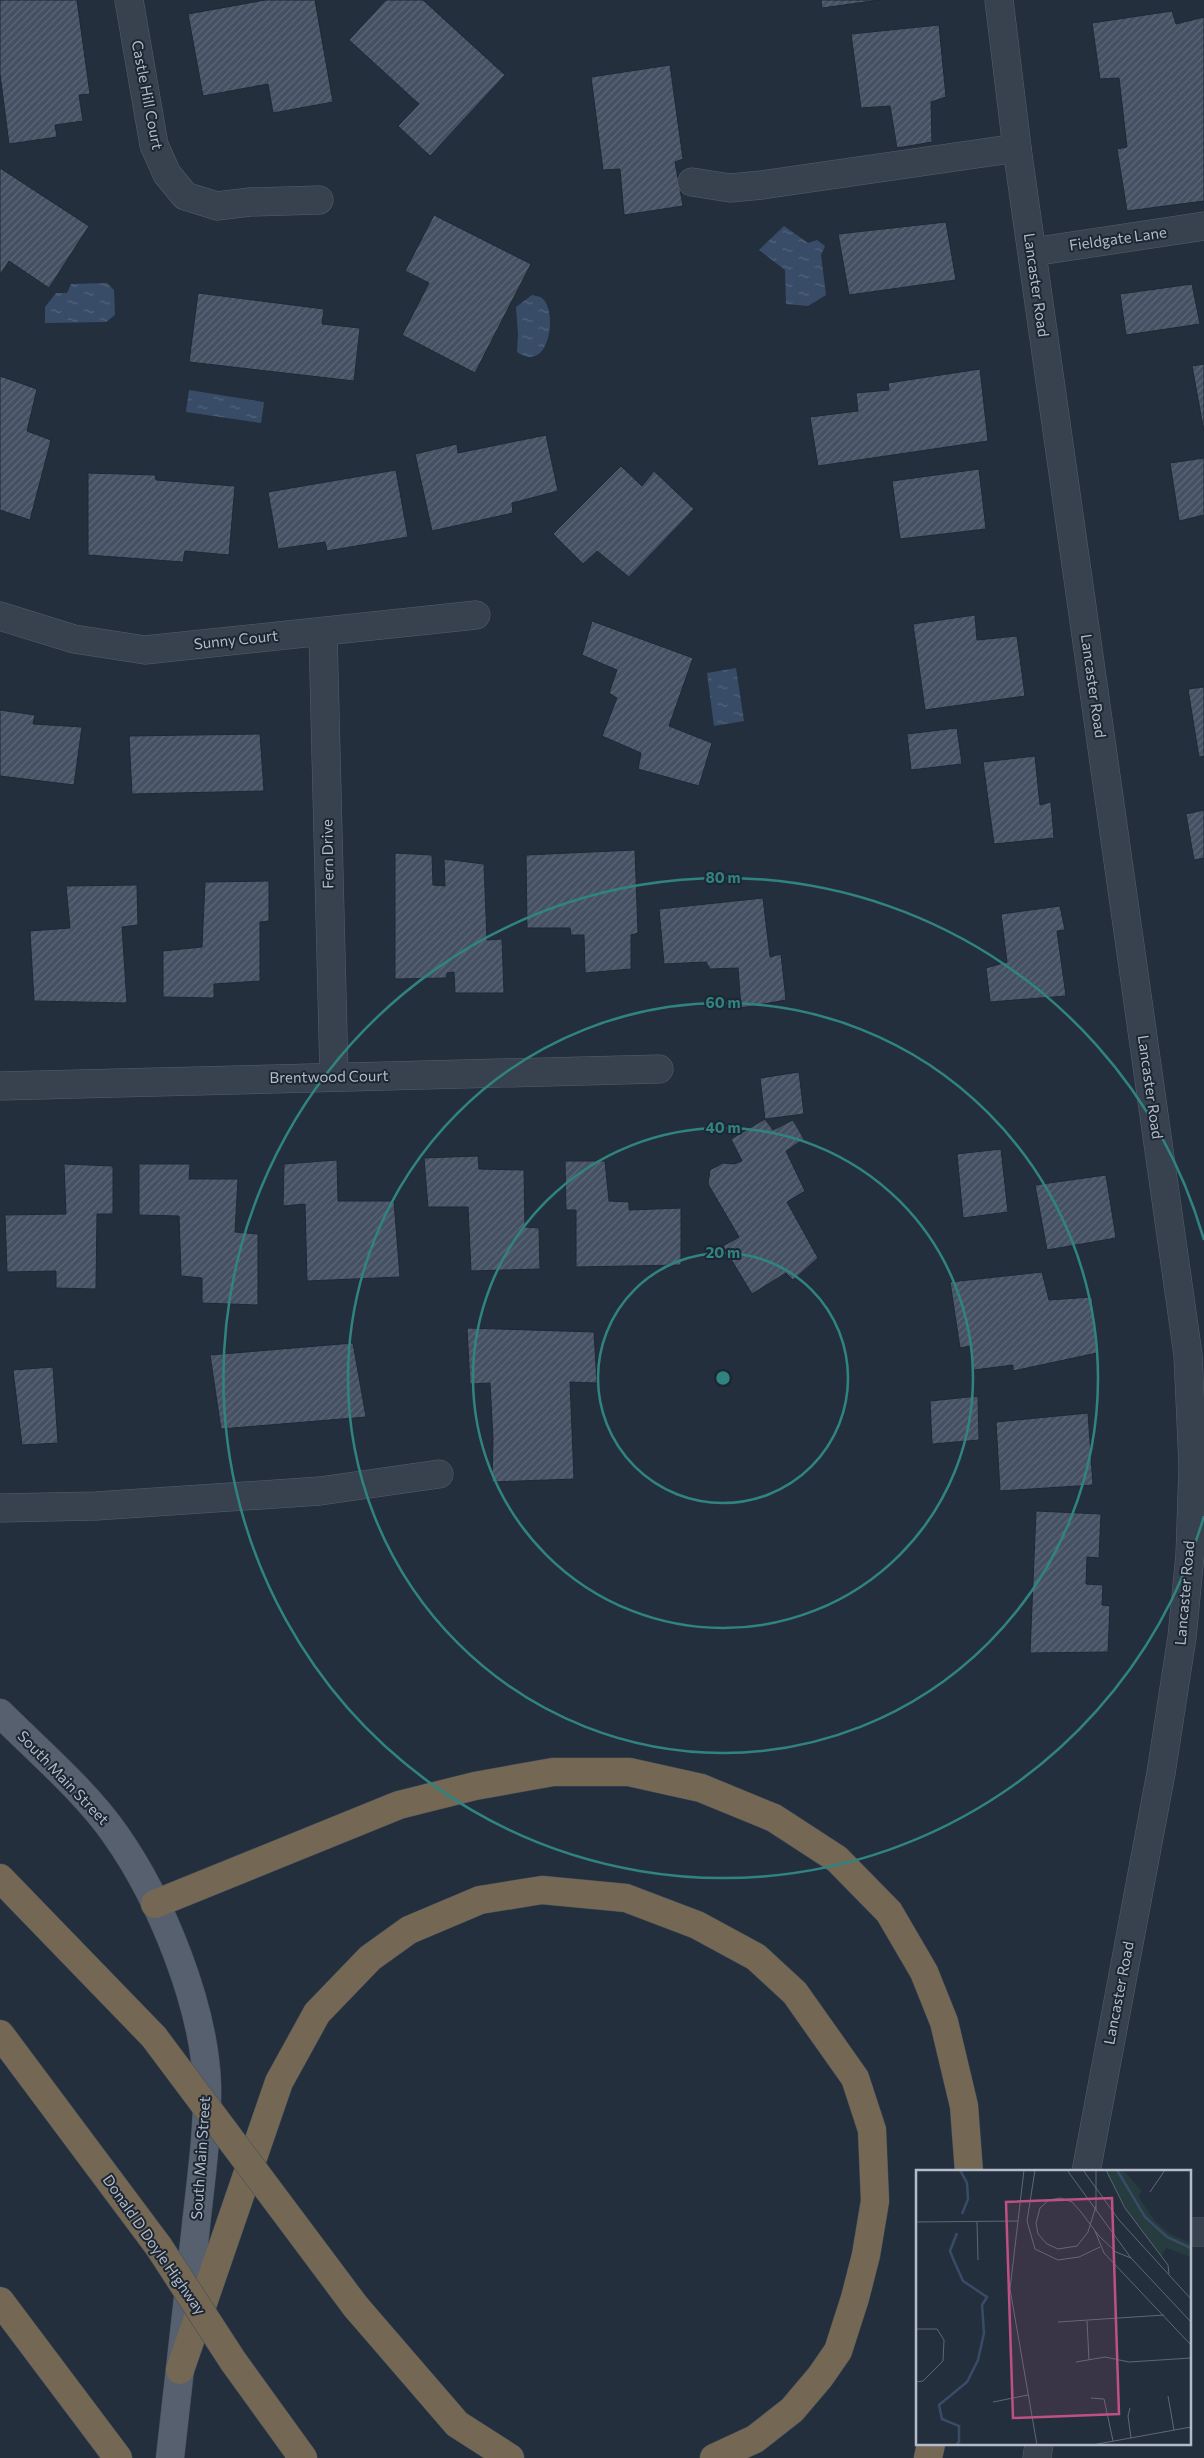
<svg xmlns="http://www.w3.org/2000/svg" width="1204" height="2458" font-family="Commissioner,sans-serif">
<defs>
<pattern id="water-ripples" width="26" height="14" patternUnits="userSpaceOnUse" patternTransform="scale(1.25)"><rect width="26" height="14" fill="#394c67"/><path d="M2 4q2-2 4 0t4 0M15 11q2-2 4 0t4 0" fill="none" stroke="#53647b"/></pattern>
<pattern id="building-hatch" width="6" height="6" patternUnits="userSpaceOnUse" patternTransform="scale(1.25)"><rect width="6" height="6" fill="#455162"/><path d="M-1 1l2-2M0 6l6-6M5 7l2-2" fill="none" stroke="#5d6877"/></pattern>
</defs>
<rect width="100%" height="100%" fill="#242f3e"/>
<g fill="url(#water-ripples)">
<path d="M784,226L808,243L817,240L825,246L821,255L826,295L808,306L786,304L785,270L759,250Z"/>
<path d="M107,283L114,290L115,315L106,322L45,323V307L56,293H67L71,284Z"/>
<path d="M532,295C536,296 540,296 543,299C558,313 549,375 517,352L518,334L516,307Z"/>
<path d="M189,390L264,402L261,423L186,412Z"/>
<path d="M736,668L744,721L714,726L707,673Z"/>
</g>
<g fill="url(#building-hatch)" stroke="#1f2835">
<path d="M0,0H77L90,94L79,95L83,121L55,125L57,137L9,144L0,74Z"/>
<path d="M265,0H315L333,102L273,113L268,84L203,96L188,14Z"/>
<path d="M386,0H423L505,75L430,156L398,126L419,104L349,40Z"/>
<path d="M821,0H880L822,8Z"/>
<path d="M1172,11L1176,24L1204,17V201L1127,211L1117,149L1127,147L1119,78L1100,79L1092,23Z"/>
<path d="M939,25L946,97L931,102L932,142L897,148L890,106L861,108L851,34Z"/>
<path d="M670,65L683,159L675,162L683,206L624,215L620,169L603,170L591,77Z"/>
<path d="M0,168L89,226L49,288L9,261L0,275Z"/>
<path d="M434,215L531,264L475,373L402,335L429,283L405,271Z"/>
<path d="M946,222L956,280L849,295L838,234Z"/>
<path d="M1192,284L1200,324L1126,335L1120,294Z"/>
<path d="M198,293L324,309L322,324L360,328L354,381L189,362Z"/>
<path d="M1204,364V432L1192,366Z"/>
<path d="M980,369L988,441L818,466L810,417L858,411L856,393L889,390L888,383Z"/>
<path d="M0,376L37,389L27,431L51,440L30,520L0,510Z"/>
<path d="M546,435L558,491L512,503L513,513L432,531L415,454L457,444L458,453Z"/>
<path d="M1204,458V515L1179,521L1170,463Z"/>
<path d="M621,466L642,486L654,471L694,509L629,577L597,551L583,564L553,534Z"/>
<path d="M979,469L986,529L900,539L892,481Z"/>
<path d="M396,470L408,537L327,551L325,542L278,549L268,492Z"/>
<path d="M88,473L155,475L156,480L235,486L229,555L185,551L183,562L88,555Z"/>
<path d="M975,615L977,640L1017,636L1025,696L925,710L913,624Z"/>
<path d="M592,621L693,658L669,726L712,743L699,786L638,769L641,753L602,736L617,698L609,693L617,670L582,655Z"/>
<path d="M1204,687V756L1199,757L1188,689Z"/>
<path d="M0,710L35,715L33,724L82,727L74,785L0,776Z"/>
<path d="M957,728L962,764L911,770L907,734Z"/>
<path d="M260,734L264,791L132,794L129,736Z"/>
<path d="M1035,756L1040,805L1051,802L1054,838L994,844L983,762Z"/>
<path d="M1204,810V858L1194,860L1186,814Z"/>
<path d="M635,850L638,933L631,935V969L585,973L584,935H571L570,928H527L526,855Z"/>
<path d="M395,853L432,855L433,885L445,886L444,859L484,864L487,940L502,939L504,993H455L454,972L447,973L446,978L395,979Z"/>
<path d="M269,881V921L260,922V981L214,984V998L163,997V951L202,947L205,882Z"/>
<path d="M137,885L138,925L122,927L127,1003L34,1001L30,931L70,928L66,886Z"/>
<path d="M763,898L770,957L781,954L786,1000L741,1008L738,968L710,969L706,962L664,964L659,909Z"/>
<path d="M1060,906L1065,930L1057,931L1066,996L990,1002L986,968L1007,962L1001,914Z"/>
<path d="M799,1072L804,1114L765,1119L760,1078Z"/>
<path d="M765,1119L773,1130L793,1120L804,1139L786,1151L805,1191L787,1202L818,1258L793,1280L786,1273L752,1294L723,1246L739,1237L708,1184L710,1170L723,1163L734,1164L742,1161L731,1139Z"/>
<path d="M1001,1149L1008,1212L963,1218L957,1154Z"/>
<path d="M478,1156L479,1169L524,1170L525,1227L539,1228L540,1269L471,1271L468,1207H428L424,1158Z"/>
<path d="M337,1160L338,1201H394L400,1277L307,1281L305,1204L283,1206L284,1164Z"/>
<path d="M565,1161H605L609,1201L629,1202V1210L681,1208V1265L576,1267V1210H566Z"/>
<path d="M64,1164L113,1166V1214H97L96,1289L56,1288V1271L7,1272L5,1215L66,1214Z"/>
<path d="M139,1164H190L189,1179H238L235,1232L258,1234V1305L202,1303V1278L181,1276L179,1216L139,1215Z"/>
<path d="M1106,1175L1116,1238L1047,1250L1035,1185Z"/>
<path d="M1042,1272L1049,1300L1092,1297L1097,1353L1013,1371V1365L974,1370L970,1346L960,1348L950,1282Z"/>
<path d="M467,1328L594,1332L597,1383L570,1382L574,1479L492,1482L493,1439L490,1383L470,1384Z"/>
<path d="M353,1343L366,1417L221,1429L210,1355Z"/>
<path d="M53,1367L58,1443L22,1445L13,1370Z"/>
<path d="M978,1396L979,1440L932,1444L930,1401Z"/>
<path d="M1088,1413L1093,1485L1000,1491L996,1422Z"/>
<path d="M1036,1511L1101,1514L1099,1558L1087,1557L1086,1584L1103,1585L1102,1605L1110,1606L1108,1652L1030,1653Z"/>
</g>
<g fill="none" stroke-linecap="round" stroke-linejoin="round">
<g stroke="#565f6c" stroke-width="29">
<g id="minor">
<path d="M129,0L154,145L167,174L185,196L217,206L250,202L319,200"/>
<path d="M999,0L1017,148L1188,1355L1193,1466L1190,1555L1182,1637L1161,1773L1086,2172"/>
<path d="M692,182L730,188L762,185L1017,148"/>
<path d="M1032,252L1204,226"/>
<path d="M0,616L74,639L145,650L476,615"/>
<path d="M323,632L334,1076"/>
<path d="M0,1086L659,1069"/>
<path d="M0,1508L96,1506L320,1491L439,1474"/>
<path d="M1190,2232H1204"/>
<path d="M1037,2458L1039,2444"/>
</g>
</g>
<g stroke="#414a57" stroke-width="29">
<path id="major" d="M0,1713C36,1749 86,1792 115,1834C161,1899 204,2005 207,2084C208,2135 200,2185 195,2235C187,2309 178,2384 170,2458"/>
</g>
<g stroke="#434c59" stroke-width="29">
<g id="highway">
<path d="M0,1878L154,2037"/>
<path d="M155,1904L399,1805L475,1786L553,1772H629L701,1788L774,1818L837,1859L889,1912L924,1972L944,2022L964,2106L969,2172"/>
<path d="M0,2034L159,2247"/>
<path d="M0,2301L118,2458"/>
<path d="M356,2307L457,2424L510,2458"/>
<path d="M233,2361L303,2458"/>
<path d="M180,2370L279,2082L317,2013L370,1958L409,1930L480,1900L542,1890L626,1898L697,1925L756,1957L795,1993L855,2078L872,2130L875,2201L866,2255L855,2298L838,2351L820,2377L792,2410L755,2439L714,2458"/>
<path d="M928,2458L931,2444"/>
</g>
</g>
<use href="#minor" stroke="#38414e" stroke-width="28"/>
<use href="#major" stroke="#56606e" stroke-width="28"/>
<use href="#highway" stroke="#746855" stroke-width="28"/>
<g stroke="#434c59" stroke-width="29" stroke-linecap="butt">
<g id="highway-bridge">
<path d="M154,2037L356,2307"/>
<path d="M159,2247L233,2361"/>
</g>
</g>
<use href="#highway-bridge" stroke="#746855" stroke-width="28"/>
</g>
<g fill="none" stroke="#308480" stroke-width="2.5">
<circle cx="723" cy="1378" r="125"/>
<circle cx="723" cy="1378" r="250"/>
<circle cx="723" cy="1378" r="375"/>
<path d="M1204 1516A500 500 0 1 1 1204 1240"/>
</g>
<g text-anchor="middle" stroke-width="4" stroke-linejoin="round" paint-order="stroke">
<g font-size="15" fill="#b4bcc9" stroke="#1d2633">
<text transform="translate(147 95) rotate(79)" y="5">Castle Hill Court</text>
<text transform="translate(1118 239) rotate(-8)" y="5">Fieldgate Lane</text>
<text transform="translate(1036 285) rotate(82)" y="5">Lancaster Road</text>
<text transform="translate(236 640) rotate(-6)" y="5">Sunny Court</text>
<text transform="translate(1093 686) rotate(82)" y="5">Lancaster Road</text>
<text transform="translate(328 854) rotate(-91)" y="5">Fern Drive</text>
<text transform="translate(329 1077) rotate(-1)" y="5">Brentwood Court</text>
<text transform="translate(1150 1087) rotate(82)" y="5">Lancaster Road</text>
<text transform="translate(1185 1593) rotate(-85)" y="5">Lancaster Road</text>
<text transform="translate(63 1778) rotate(46)" y="5">South Main Street</text>
<text transform="translate(1119 1993) rotate(-79)" y="5">Lancaster Road</text>
<text transform="translate(201 2158) rotate(-86)" y="5">South Main Street</text>
<text transform="translate(154 2245) rotate(55)" y="5">Donald D Doyle Highway</text>
</g>
</g>
<g transform="translate(916 2170)">
<rect width="275" height="275" fill="#242f3e"/>
<path d="M190,0H207L226,21L222,26L238,50L254,64L275,73V87L250,78L246,86L214,45Z" fill="#263c3f"/>
<path fill="none" stroke="#394c67" stroke-width="2.5" d="M44,0L51,13L52,29L46,44M201,0L229,47L251,67L275,78M40,275L43,272V256L26,249L23,235L51,212L62,190L68,163L66,135L71,127L47,111L38,91L34,81L41,63"/>
<path fill="none" stroke="#5e6776" stroke-width="1" d="M108,0L94,119L121,275M119,0L111,51L119,79L142,90L163,87L184,77M151,0L215,88L275,152M167,0L203,50L275,129M190,0L209,38L252,95L253,104M234,22L249,0M180,36L172,62L161,76L142,79L131,74L122,64L120,53L124,38L133,30L145,28L156,32L165,42L183,66L200,82L215,88M180,41V0M0,52L102,51M61,52L62,90M179,61L188,83L275,175M171,151L173,190M142,152L248,145M0,159H21L28,170L27,191L7,211L0,212M160,192L189,187L213,192L275,188M252,226L258,260M175,228L188,229L197,271M77,232L112,225M214,238L212,246L215,268M176,275L275,257"/>
<path fill="#bd5182" fill-opacity="0.15" stroke="#bd5182" stroke-width="2.5" d="M196,28L203,244L97,248L90,32Z"/>
<rect width="275" height="275" fill="none" stroke="#b4bcc9" stroke-width="2.5"/>
</g>
<circle cx="723" cy="1378" r="8" fill="#308480" stroke="#1d2633" stroke-width="2.5"/>
<g font-size="15" text-anchor="middle" font-weight="bold" fill="#308480" stroke="#1d2633" stroke-width="4" stroke-linejoin="round" paint-order="stroke">
<text x="723" y="883">80 m</text>
<text x="723" y="1008">60 m</text>
<text x="723" y="1133">40 m</text>
<text x="723" y="1258">20 m</text>
</g>
</svg>
